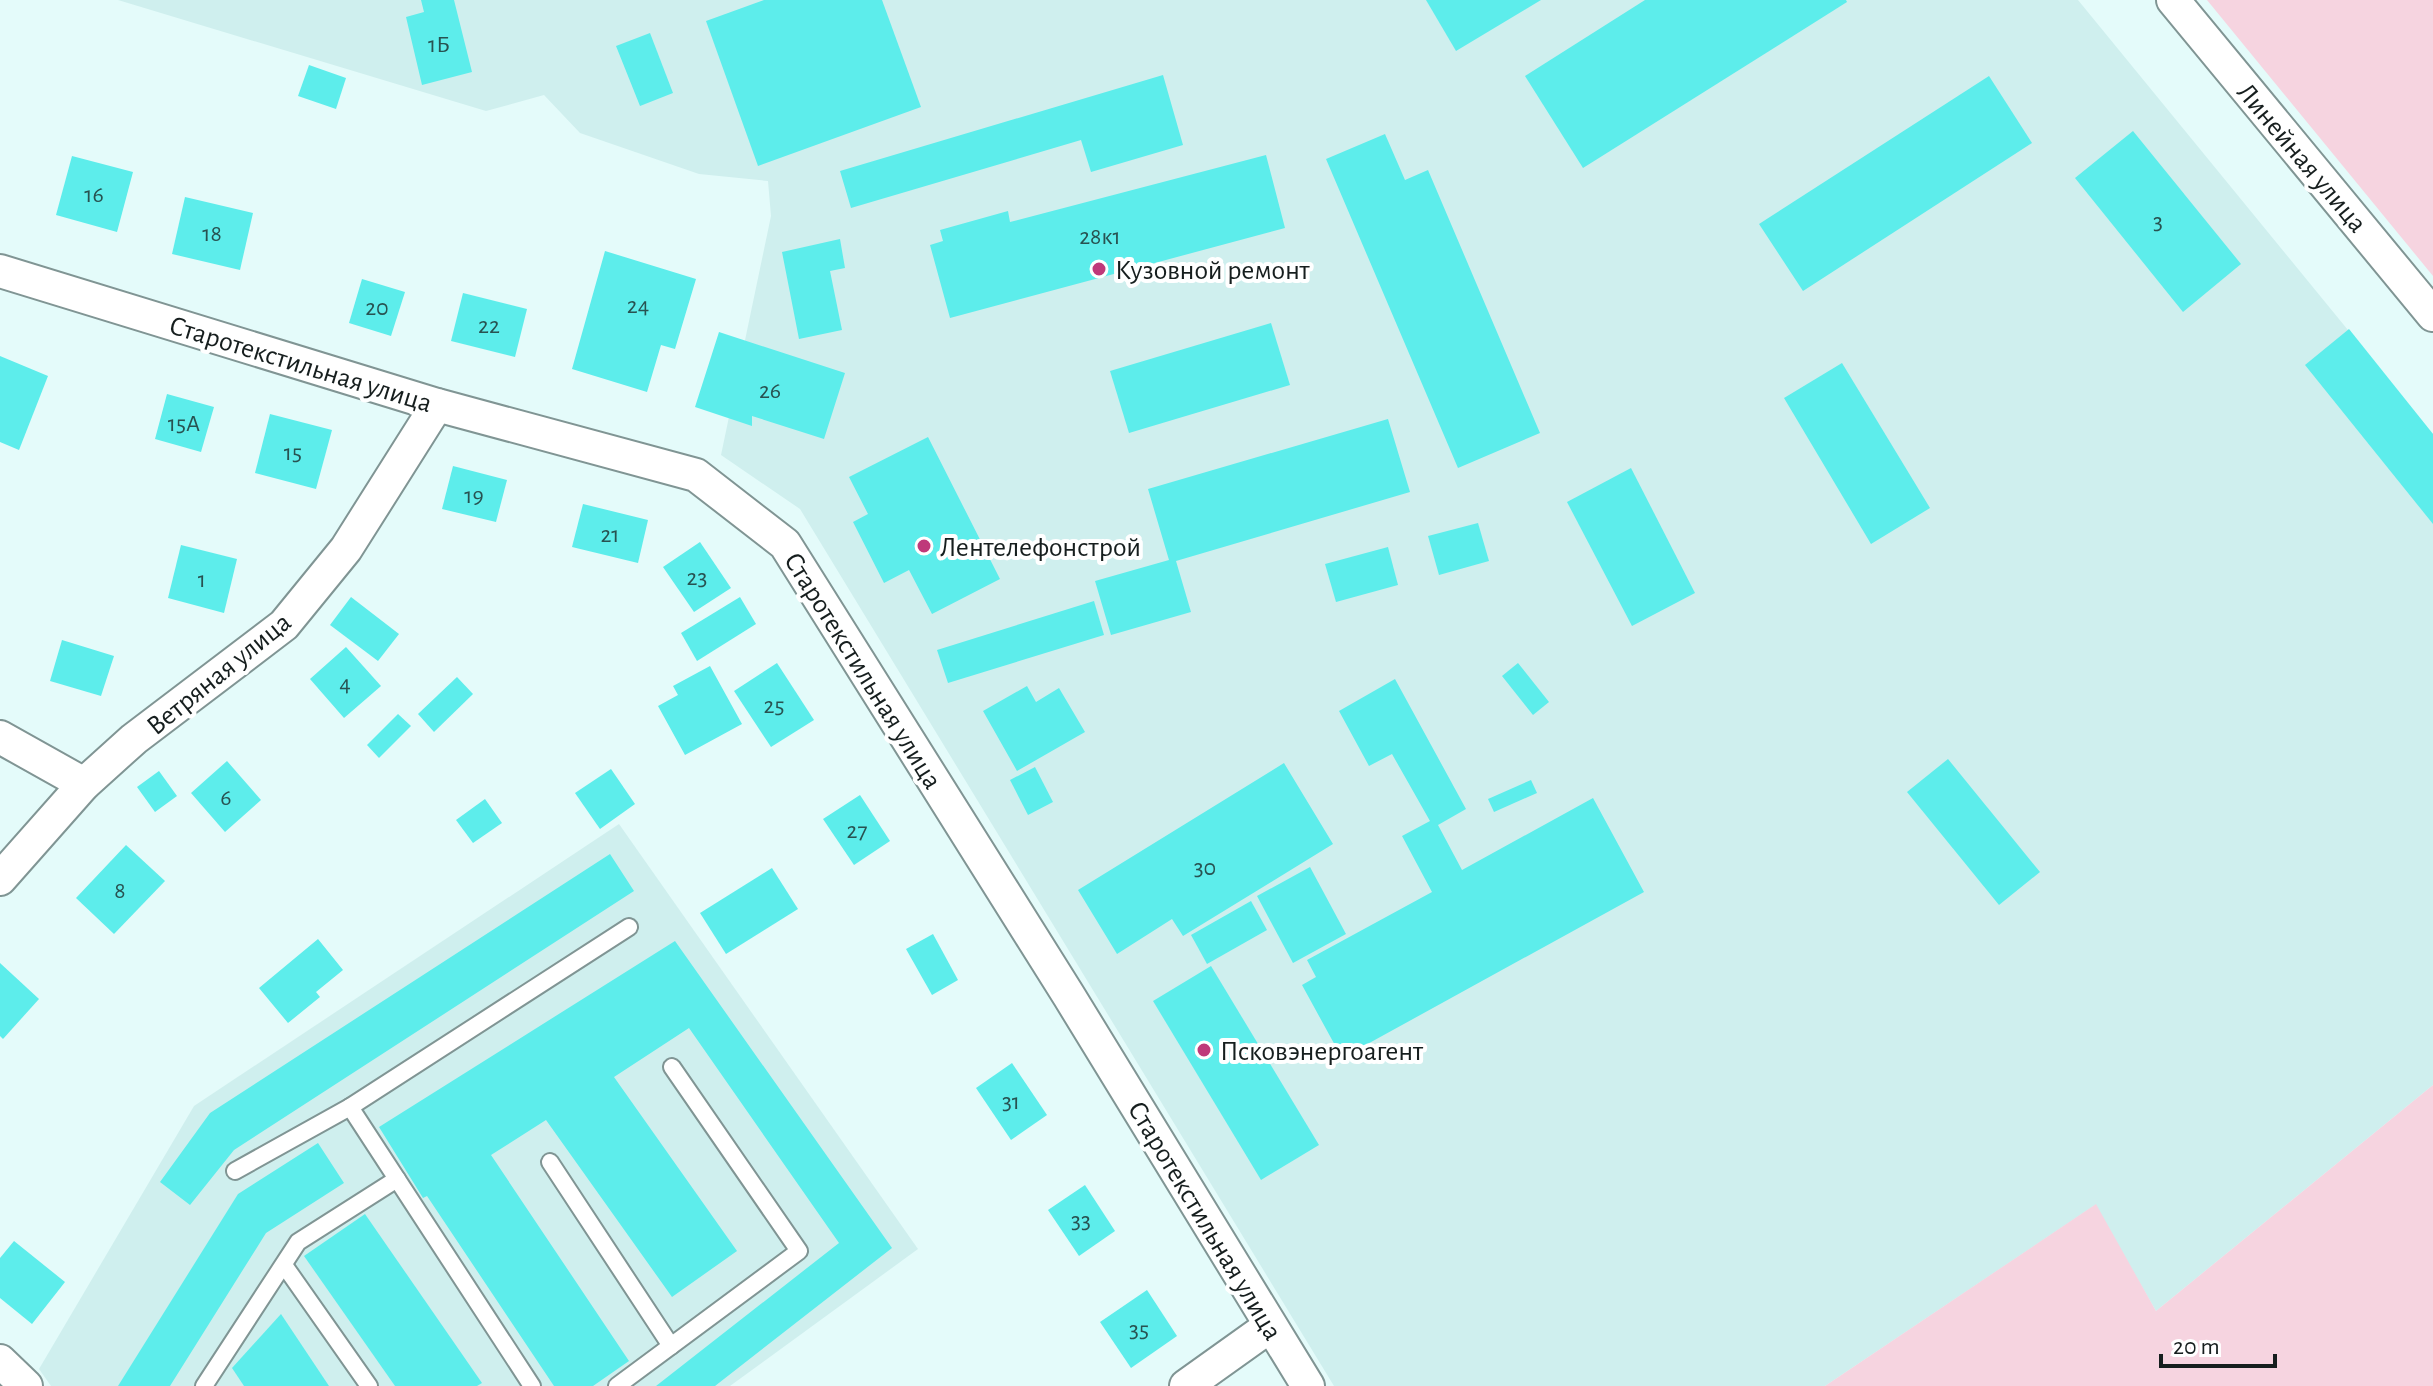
<svg xmlns="http://www.w3.org/2000/svg" width="2433" height="1386" font-family="'Alegreya Sans',sans-serif">
<rect width="100%" height="100%" fill="#e4fbfa"/>
<g fill="#cfefee">
<path d="M118,0H2078L2433,434V1085L2156,1311L2095,1205L1825,1386H1334L800,509L721,455L771,216L768,181L699,174L580,133L544,95L486,111Z"/>
<path d="M619,824L918,1249L730,1386H51L39,1369L194,1106Z"/>
</g>
<g fill="#f6d4e0">
<path d="M2207,0H2433V276Z"/>
<path d="M2433,1085V1386H1825L2096,1204L2156,1311Z"/>
</g>
<g fill="#5dedeb">
<path d="M421,0H454L472,72L422,85L406,17L424,12Z"/>
<path d="M764,0H882L921,107L758,166L706,21Z"/>
<path d="M1426,0H1541L1456,51Z"/>
<path d="M1645,0H1846L1847,2L1583,168L1525,76Z"/>
<path d="M650,33L673,93L640,106L616,46Z"/>
<path d="M309,65L346,78L336,109L298,96Z"/>
<path d="M1163,75L1183,145L1091,172L1081,140L851,208L840,171Z"/>
<path d="M1989,76L2032,143L1803,291L1759,224Z"/>
<path d="M2133,131L2241,264L2183,312L2075,178Z"/>
<path d="M1385,134L1405,180L1428,170L1540,433L1458,468L1326,159Z"/>
<path d="M1266,155L1285,228L950,318L930,245L943,241L940,230L1008,211L1010,222Z"/>
<path d="M72,156L133,172L117,232L56,215Z"/>
<path d="M185,197L253,213L240,270L172,254Z"/>
<path d="M840,239L845,268L830,271L842,330L799,339L782,252Z"/>
<path d="M605,251L696,279L675,349L661,345L647,392L572,369Z"/>
<path d="M362,279L405,292L391,336L349,323Z"/>
<path d="M463,293L527,309L515,357L451,341Z"/>
<path d="M1271,323L1290,385L1129,433L1110,371Z"/>
<path d="M2349,329L2433,434V524L2305,365Z"/>
<path d="M719,332L845,373L824,439L752,416V426L695,407Z"/>
<path d="M0,356L48,376L19,450L0,442Z"/>
<path d="M1842,363L1930,508L1871,544L1784,398Z"/>
<path d="M167,394L214,407L201,452L155,439Z"/>
<path d="M270,414L332,430L316,489L255,473Z"/>
<path d="M1388,419L1410,492L1176,561L1191,612L1111,635L1095,581L1169,560L1148,489Z"/>
<path d="M928,437L1000,579L932,614L909,570L884,583L853,522L868,514L849,477Z"/>
<path d="M453,466L507,480L496,522L442,509Z"/>
<path d="M1631,468L1695,593L1632,626L1567,502Z"/>
<path d="M583,504L648,520L638,563L572,547Z"/>
<path d="M1478,523L1489,561L1439,575L1428,536Z"/>
<path d="M700,542L731,588L694,612L663,567Z"/>
<path d="M181,545L237,559L224,613L168,598Z"/>
<path d="M1388,547L1398,585L1336,602L1325,564Z"/>
<path d="M351,597L399,634L378,661L330,625Z"/>
<path d="M740,597L756,624L697,661L681,633Z"/>
<path d="M1094,601L1104,635L948,683L937,650Z"/>
<path d="M62,640L114,656L101,696L50,681Z"/>
<path d="M346,647L381,686L344,718L310,679Z"/>
<path d="M777,663L814,720L771,747L734,691Z"/>
<path d="M1518,663L1549,702L1533,715L1502,676Z"/>
<path d="M710,666L742,724L685,755L658,706L678,695L673,686Z"/>
<path d="M457,677L473,694L434,732L418,714Z"/>
<path d="M1395,679L1466,809L1438,825L1462,870L1593,798L1644,892L1342,1058L1302,985L1316,977L1307,960L1432,892L1402,836L1430,821L1392,754L1369,766L1339,711Z"/>
<path d="M1027,686L1036,702L1059,688L1085,732L1017,771L983,711Z"/>
<path d="M398,714L411,726L379,758L367,745Z"/>
<path d="M1948,759L2040,872L1999,905L1907,792Z"/>
<path d="M227,761L261,800L225,832L191,793Z"/>
<path d="M1284,763L1333,844L1183,936L1172,919L1117,954L1078,890Z"/>
<path d="M1035,767L1053,802L1028,815L1010,780Z"/>
<path d="M611,769L635,804L600,829L575,793Z"/>
<path d="M159,771L177,796L155,812L137,787Z"/>
<path d="M1531,780L1537,793L1494,812L1488,799Z"/>
<path d="M860,795L890,841L854,865L823,819Z"/>
<path d="M485,799L502,823L473,843L456,820Z"/>
<path d="M126,845L165,881L114,934L76,898Z"/>
<path d="M610,854L634,891L234,1150L190,1205L160,1182L210,1113Z"/>
<path d="M1310,867L1346,934L1293,963L1257,896Z"/>
<path d="M772,868L798,909L726,954L700,913Z"/>
<path d="M1251,901L1267,930L1207,964L1191,935Z"/>
<path d="M933,934L958,980L932,995L906,949Z"/>
<path d="M318,939L343,970L316,992L320,997L288,1023L259,988Z"/>
<path d="M675,941L892,1248L715,1386H656L839,1243L689,1028L614,1077L737,1251L672,1297L546,1120L491,1155L629,1361L593,1386H554L427,1196L423,1198L379,1127Z"/>
<path d="M0,963L39,999L3,1039L0,1036Z"/>
<path d="M1211,966L1319,1145L1261,1180L1153,1001Z"/>
<path d="M1012,1063L1047,1115L1011,1140L976,1088Z"/>
<path d="M318,1143L344,1183L266,1233L170,1386H118L238,1194Z"/>
<path d="M1085,1185L1115,1231L1079,1256L1048,1210Z"/>
<path d="M365,1214L482,1383L477,1386H395L304,1256Z"/>
<path d="M14,1241L65,1282L32,1324L0,1298V1258Z"/>
<path d="M1147,1290L1177,1336L1131,1368L1100,1322Z"/>
<path d="M281,1314L329,1386H244L232,1368Z"/>
</g>
<g fill="none" stroke-linecap="round" stroke-linejoin="round">
<g stroke="#809594" stroke-width="20">
<g id="lane">
<path d="M550,1162L671,1346"/>
<path d="M235,1171L350,1107"/>
<path d="M284,1265L369,1386"/>
<path d="M204,1386L298,1242L397,1179"/>
<path d="M532,1386L350,1107L629,927"/>
<path d="M617,1386L799,1251L672,1067"/>
</g>
</g>
<g stroke="#809594" stroke-width="36">
<g id="street">
<path d="M2173,0L2433,315"/>
<path d="M0,271L437,405L696,475L785,544L1069,996L1308,1386"/>
<path d="M0,737L84,784"/>
<path d="M0,879L84,784L134,739L284,625L346,549L437,405"/>
<path d="M0,1361L26,1386"/>
<path d="M1186,1386L1270,1326"/>
</g>
</g>
<use href="#lane" stroke="#fff" stroke-width="16"/>
<use href="#street" stroke="#fff" stroke-width="32"/>
</g>
<g fill="#bf397a" stroke="#fff" stroke-width="3">
<circle cx="1099" cy="269" r="8"/>
<circle cx="924" cy="546" r="8"/>
<circle cx="1204" cy="1050" r="8"/>
</g>
<g text-anchor="middle" stroke-width="8" stroke-linejoin="round" paint-order="stroke">
<g font-size="24" fill="#285251">
<text x="439" y="52">1Б</text>
<text x="94" y="202">16</text>
<text x="2158" y="229">3</text>
<text x="212" y="241">18</text>
<text x="1100" y="244">28к1</text>
<text x="638" y="313">24</text>
<text x="377" y="315">20</text>
<text x="489" y="333">22</text>
<text x="770" y="398">26</text>
<text x="184" y="431">15А</text>
<text x="293" y="460">15</text>
<text x="474" y="503">19</text>
<text x="610" y="542">21</text>
<text x="697" y="585">23</text>
<text x="202" y="587">1</text>
<text x="345" y="691">4</text>
<text x="774" y="713">25</text>
<text x="226" y="805">6</text>
<text x="857" y="838">27</text>
<text x="1205" y="875">30</text>
<text x="120" y="898">8</text>
<text x="1011" y="1109">31</text>
<text x="1081" y="1228">33</text>
<text x="1139" y="1337">35</text>
</g>
<g font-size="28" fill="#161e1e" stroke="#fff">
<text transform="translate(2303 157) rotate(50)" y="10">Линейная улица</text>
<text transform="translate(301 363) rotate(17)" y="10">Старотекстильная улица</text>
<text transform="translate(864 670) rotate(58)" y="10">Старотекстильная улица</text>
<text transform="translate(218 673) rotate(-39)" y="10">Ветряная улица</text>
<text transform="translate(1206 1220) rotate(59)" y="10">Старотекстильная улица</text>
</g>
<g font-size="28" fill="#161e1e" stroke="#fff" text-anchor="start">
<text x="1115" y="279">Кузовной ремонт</text>
<text x="940" y="556">Лентелефонстрой</text>
<text x="1220" y="1060">Псковэнергоагент</text>
</g>
</g>
<path d="M2161 1354v12h114v-12" fill="none" stroke="#161e1e" stroke-width="4"/>
<text x="2173" y="1354" font-size="24" fill="#161e1e" stroke="#ffffff" stroke-width="6" paint-order="stroke">20 m</text>
</svg>
